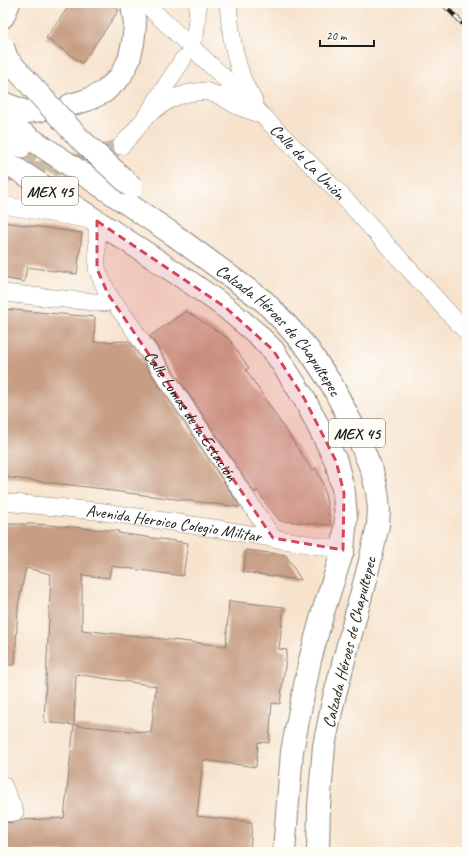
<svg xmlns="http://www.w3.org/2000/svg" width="470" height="855" font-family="Caveat,sans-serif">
<rect width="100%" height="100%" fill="#fdfcf7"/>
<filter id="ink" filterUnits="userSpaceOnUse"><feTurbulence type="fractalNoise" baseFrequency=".025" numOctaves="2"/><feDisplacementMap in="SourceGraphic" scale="8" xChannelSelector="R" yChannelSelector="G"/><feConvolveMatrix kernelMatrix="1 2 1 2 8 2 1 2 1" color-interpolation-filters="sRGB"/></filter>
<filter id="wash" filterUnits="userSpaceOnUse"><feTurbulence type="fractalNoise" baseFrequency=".012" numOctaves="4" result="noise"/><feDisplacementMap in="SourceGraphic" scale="16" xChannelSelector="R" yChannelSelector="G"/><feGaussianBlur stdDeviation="0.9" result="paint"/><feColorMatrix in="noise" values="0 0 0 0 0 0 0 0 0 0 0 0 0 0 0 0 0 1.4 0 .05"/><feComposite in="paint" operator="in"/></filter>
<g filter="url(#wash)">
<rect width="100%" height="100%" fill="#f7e3cd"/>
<g id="blocks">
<g fill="#c79e84" fill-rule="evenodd">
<path d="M71,3H109L119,10L82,63L46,38Z"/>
<path d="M3,222L82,233L77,274L27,267L24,282L3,278Z"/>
<path d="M3,309L95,317L94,342L129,341L240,506L239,507L104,490V489L3,477Z"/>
<path d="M186,311L229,339L249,368L246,370L312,470L316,468L323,484L331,525L280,521L265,502L257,490L255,493L150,336Z"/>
<path d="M3,524H36L119,531L118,533L188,543L183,576L111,566L109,578L82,575V630L226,646L229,601L284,607L279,649L287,650L280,704L272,703L269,743L258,742L256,767L203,760L197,816L252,822L250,852H3V823L16,822L21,820L64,818L74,725L44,722L51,574L26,568L18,606L15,665H3ZM76,674L156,686L151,733L74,725Z"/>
<path d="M246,550L286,555L301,580L243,572Z"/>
</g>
</g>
</g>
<g filter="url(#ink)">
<use href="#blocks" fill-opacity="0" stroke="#8a8074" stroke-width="1"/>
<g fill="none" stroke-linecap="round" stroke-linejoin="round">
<g stroke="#cbbbaa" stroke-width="17" stroke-dasharray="17 8" stroke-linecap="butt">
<path d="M22,149L59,167"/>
<path d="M3,174L52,168L84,161L121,146"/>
</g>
<g stroke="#8a8074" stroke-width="18">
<g id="street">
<path d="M146,3L155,13L232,85L258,111"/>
<path d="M228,3C230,30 234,59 245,85C248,90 251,96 254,101"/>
<path d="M195,36L197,18L198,3"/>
<path d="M151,109L183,59"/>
<path d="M3,138L22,149"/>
<path id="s1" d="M121,146L133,133L148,114L169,100L176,97L189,93L205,91L220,96L237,106L262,115L348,202L458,323L467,332"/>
<path id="s2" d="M3,205L97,221V269L108,294L130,324L273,538"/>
<path d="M3,293L104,303L108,294"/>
<path id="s3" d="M3,502L97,511L219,529L343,550"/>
<path d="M3,785L15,812L3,813"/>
</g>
</g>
<g stroke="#8a8074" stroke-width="24">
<g id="primary">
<path d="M3,17L9,3"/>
<path d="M3,103L26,112L41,110"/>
<path d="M70,105L87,100L104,92L120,77L129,60L133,43L135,25L132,3"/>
<path id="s4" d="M3,120L174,235L265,302L285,323L308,349L332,385L357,434L372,471L377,491L379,509L378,525L370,561L333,702L324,746L319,806L318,852"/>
<path d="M3,160L146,253L194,285L225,307L256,333L273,350L290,376L304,398L336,461L344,493L346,518L343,550L323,612L310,660L292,751L284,852"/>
</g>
</g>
<use href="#street" stroke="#fff" stroke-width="17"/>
<use href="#primary" stroke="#fff" stroke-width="22"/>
<g stroke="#1c1c1c" stroke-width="4.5">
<path id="rail" d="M442,3L467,28"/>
</g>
<use href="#rail" stroke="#fdfcf7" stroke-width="3" stroke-dasharray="9" stroke-linecap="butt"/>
<g stroke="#8a8074" stroke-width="24" stroke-linecap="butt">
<path id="primary-bridge" d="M3,47L7,59L78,137L132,187"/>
</g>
<use href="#primary-bridge" stroke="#fff" stroke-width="22"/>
</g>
</g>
<path fill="#d1495b" fill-opacity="0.2" stroke="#d1495b" stroke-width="3" stroke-dasharray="8 5" stroke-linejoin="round" d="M97,221L225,307L273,350L304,398L336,461L344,493L343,550L273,538L108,294L97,269Z"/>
<g text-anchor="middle" stroke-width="3" stroke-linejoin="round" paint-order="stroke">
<g fill="#fdfcf7" stroke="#605f5e" stroke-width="1">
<rect x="22" y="177" width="56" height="28" rx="3"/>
<rect x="329" y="419" width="56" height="28" rx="3"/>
</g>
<g font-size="16" font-weight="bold" fill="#1c1c1c">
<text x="50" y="197">MEX 45</text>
<text x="357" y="439">MEX 45</text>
</g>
<g font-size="17" fill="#1c1c1c" stroke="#fdfcf7">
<text dy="6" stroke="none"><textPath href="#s1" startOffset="232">Calle de La Unión</textPath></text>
<text dy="6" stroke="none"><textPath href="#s4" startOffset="349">Calzada Héroes de Chapultepec</textPath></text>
<text dy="6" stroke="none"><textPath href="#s2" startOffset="318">Calle Lomas de la Estación</textPath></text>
<text dy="6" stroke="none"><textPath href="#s3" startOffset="172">Avenida Heroico Colegio Militar</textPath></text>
<text transform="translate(349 642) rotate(-76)" y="6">Calzada Héroes de Chapultepec</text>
</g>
</g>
<rect width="470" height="855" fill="none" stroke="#fdfcf7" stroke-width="16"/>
<path d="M320 40v6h54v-6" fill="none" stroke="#1c1c1c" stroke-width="2"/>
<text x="326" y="40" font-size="12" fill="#1c1c1c" stroke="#fdfcf7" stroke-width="3" paint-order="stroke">20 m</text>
</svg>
